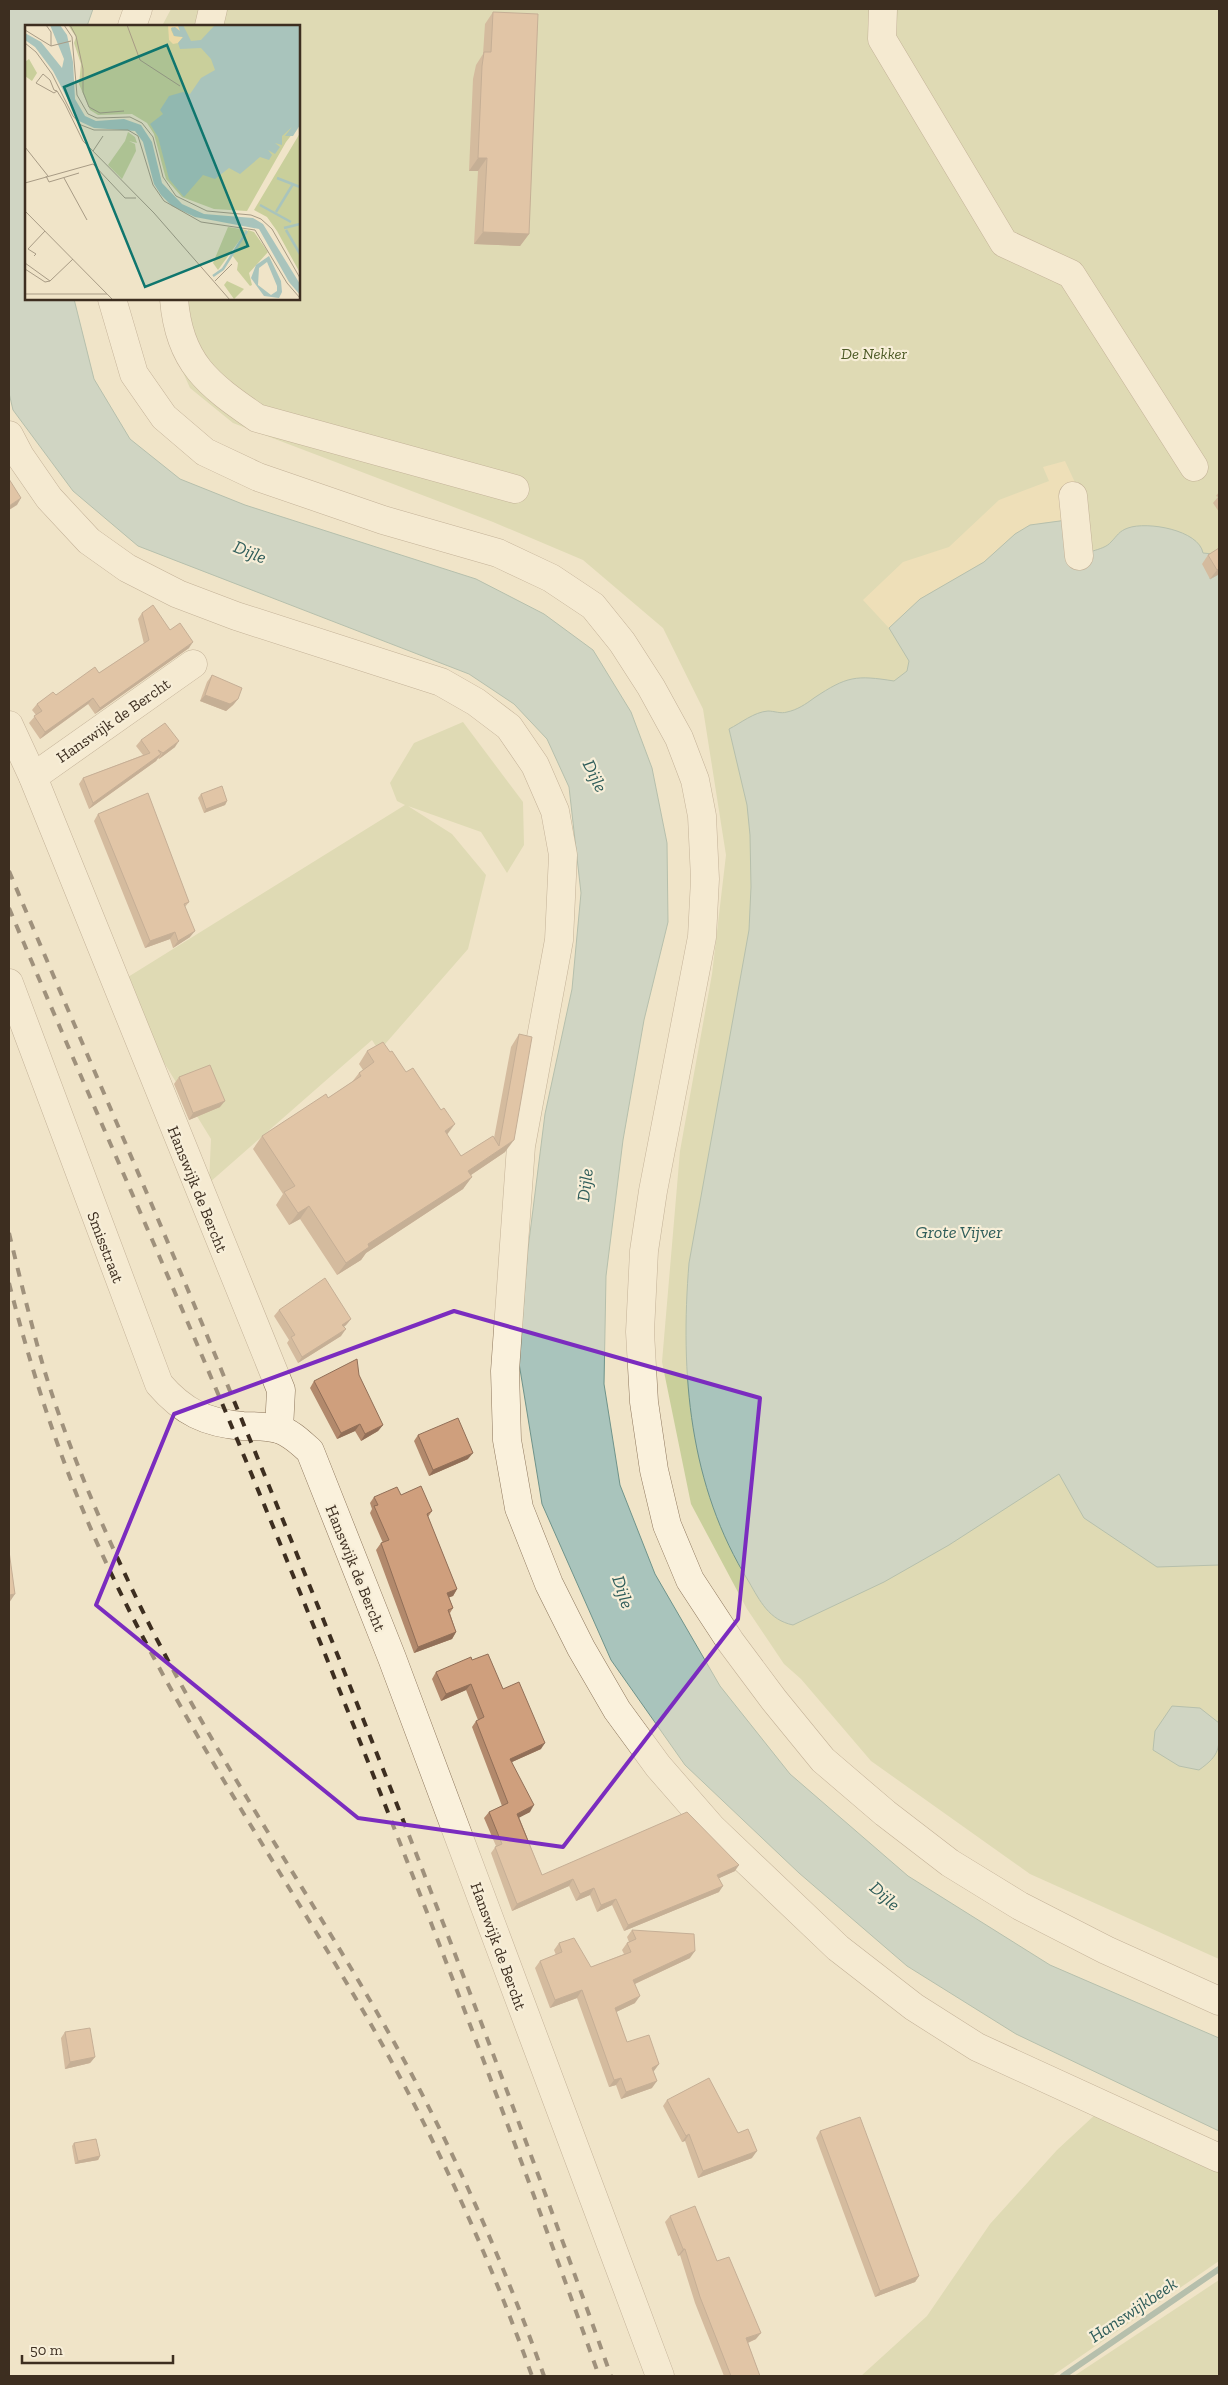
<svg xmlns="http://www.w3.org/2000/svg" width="1228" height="2385" font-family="'Zilla Slab',serif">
<rect width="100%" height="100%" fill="#f0e4c8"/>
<g fill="#c9cf9b">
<path d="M171,9H1219V1959L1030,1874L871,1761L801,1679L784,1664L747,1609L691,1504L662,1362L680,1151L712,974L726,855L703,709L663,628L583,560L493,522L233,423L190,388L170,343L159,299H299V26H162Z"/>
<path d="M463,722L523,802L524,845L507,873L481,832L408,806L452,834L486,875L468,949L379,1051L372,1040L209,1183L211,1139L155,1048L128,977L405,805L397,801L390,783L414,743Z"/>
<path d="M1098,2112L1219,2168V2261L1052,2376H861L927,2316L990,2224L1057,2150Z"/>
<path d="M1219,2280V2376H1074Z"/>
</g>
<path fill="#ecd9a5" d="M1065,461L1079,491L1082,518L1042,523L1015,534L984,562L920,599L889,628L863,600L903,562L949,547L999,500L1049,481L1043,467Z"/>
<g fill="#a9c4bc" stroke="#6f938a">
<path d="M9,9H93L87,26H26V299H74L94,379L130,439L180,479L245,505L476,579L544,614L593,650L631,712L652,768L667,843L668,922L644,1020L623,1140L606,1276L604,1384L620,1485L655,1574L720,1686L790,1774L908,1876L1050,1965L1219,2038V2131L1016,2034L907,1966L799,1873L685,1765L611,1660L542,1504L519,1363L528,1249L545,1114L572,989L581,893L569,787L547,739L514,704L469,674L138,546L73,491L13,410L9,393Z"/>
<path d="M1082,518L1085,546L1093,551C1099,549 1107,547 1111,542C1117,536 1119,531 1128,528C1147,521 1199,530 1203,553L1213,554L1210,579L1219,574V1565L1157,1567L1084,1518L1059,1474L949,1545L884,1582L793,1625C769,1620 760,1601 749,1582C689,1486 680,1373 689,1263L749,930L751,887L750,835L747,805L729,729C741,723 754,712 768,711C774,711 781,714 787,712C797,710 806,704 814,698C847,676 856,675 894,681L907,671L909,661L889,628L920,599L984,562L1015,534L1030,525Z"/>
<path d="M1172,1706L1200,1708L1219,1723C1219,1749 1221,1754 1199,1770L1179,1766L1153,1750L1155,1731Z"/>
</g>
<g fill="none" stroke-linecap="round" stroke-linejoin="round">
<path stroke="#6f938a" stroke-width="6" d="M1063,2376L1219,2269"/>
<g stroke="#8d765c" stroke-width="29">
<g id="minor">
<path d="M883,9L882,39L1004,243L1071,274L1194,467"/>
<path d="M132,26L138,9"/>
<path d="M209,26L213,9"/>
<path d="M112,299L134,374L164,417L205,452L258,477L383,520L498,553L551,578L593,606L622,642L651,687L679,738L695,780L702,816L705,879L702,937L653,1191L644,1251L640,1332L644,1402L654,1470L667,1525L690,1580L730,1641L774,1700L823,1760L885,1813L950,1863L1020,1906L1106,1950L1219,2001"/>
<path d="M174,299C179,363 208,384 257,418L515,489"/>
<path d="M9,435L20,456L49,498L89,541L127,568L178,594L236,616L441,682L476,702L509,727L535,765L555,811L563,855L559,940L521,1146L505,1371L507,1440L519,1508L549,1584L581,1648L617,1710L658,1766L712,1828L838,1948L914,2007L977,2047L1219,2158"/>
<path d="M1073,496L1079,556"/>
<path d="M9,725L33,777L281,1390L279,1429"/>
<path d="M33,777L193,664"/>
<path d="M9,983L159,1384C183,1412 206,1423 243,1426C254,1426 267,1426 278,1429C290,1432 300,1442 310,1451L392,1658L660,2376"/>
</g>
</g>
<use href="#minor" stroke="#faf1dc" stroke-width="28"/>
<g stroke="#3d2e20" stroke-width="4" stroke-dasharray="9 9" stroke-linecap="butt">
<path d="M9,871C83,1047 160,1220 232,1396C366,1720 494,2046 611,2376"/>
<path d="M9,908C86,1091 168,1272 244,1456C370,1760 489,2066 599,2376"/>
<path d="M9,1233C20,1278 31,1324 44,1369C70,1454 106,1536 145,1616C224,1774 327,1918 411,2073C463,2171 507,2272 544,2376"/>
<path d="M9,1283C34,1381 66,1479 110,1571C184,1728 282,1871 369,2021C434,2135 488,2253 532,2376"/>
</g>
</g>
<g fill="#b2896c">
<path d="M493,12L529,234L520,246L474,244L478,171H469L473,79L476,65L483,54L485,24Z"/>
<path d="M1219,492V512L1213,503L1218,497L1216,496Z"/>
<path d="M1219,548V574L1210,579L1202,564L1208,555Z"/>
<path d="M142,613L170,630L189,648L95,714L88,704L40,739L29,723L36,715L32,710L37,704L99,673L144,644L138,619Z"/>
<path d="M212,675L238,699L233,705L226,711L200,701L207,682Z"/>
<path d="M141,740L175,747L159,759L158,758L156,761L89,809L79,784L83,778L143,755L136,746Z"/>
<path d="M201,794L227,801L225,805L204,813L198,798Z"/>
<path d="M98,814L189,902L185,907L190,937L173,948L170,939L145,948L94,821Z"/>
<path d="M519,1034L505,1152L471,1175L463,1189L366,1253L361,1260L337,1275L300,1219L289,1225L276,1205L283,1194L253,1149L262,1136L328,1098L352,1082L359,1073L363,1070L359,1064L367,1051L447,1135L461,1156L494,1138L511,1047Z"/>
<path d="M179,1077L220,1107L189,1120L174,1084Z"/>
<path d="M279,1310L351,1319L346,1325L344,1327L341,1336L298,1363L287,1343L289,1340L274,1316Z"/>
<path d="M314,1381L383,1425L378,1431L361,1441L355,1431L337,1439L310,1388Z"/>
<path d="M418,1435L468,1459L429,1476L414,1441Z"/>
<path d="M401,1495L432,1511L428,1517L457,1589L453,1596L449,1597L453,1608L450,1613L456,1632L452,1639L414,1653L376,1550L381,1543H383L370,1513L372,1509L370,1503L374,1497Z"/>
<path d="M472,1660L503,1689L541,1749L512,1762L530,1812L519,1817L542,1875L735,1871L719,1878V1892L624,1931L612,1905L597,1912L590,1895L576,1901L569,1886L512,1911L491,1853L496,1846L484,1818L489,1812L502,1806L472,1727L476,1721L478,1720L466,1690L441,1701L432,1679L436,1672Z"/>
<path d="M632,1930L690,1958L635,1984V2003L616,2012L627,2042L659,2064L653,2071L652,2088L621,2099L616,2085L609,2087L577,1998L550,2008L535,1968L540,1961L556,1955L554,1950L559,1943L591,1967L624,1954L622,1950L627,1943L629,1942L627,1937Z"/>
<path d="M65,2032L95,2057L90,2063L65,2069L61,2038Z"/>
<path d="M667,2100L738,2133L752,2158L698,2178L685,2141L682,2142L663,2106Z"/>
<path d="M820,2131L919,2276L915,2282L875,2297L816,2138Z"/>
<path d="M74,2143L100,2156L98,2160L75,2164L72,2146Z"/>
<path d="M670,2216L717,2261L756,2339L748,2343L760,2376H724L695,2303L680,2255L678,2256L665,2222Z"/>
</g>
<g fill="#916f58">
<path d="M478,158H487L478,171H469Z"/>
<path d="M483,232L529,234L520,246L474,244Z"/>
<path d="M21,498L17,505L9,510V506Z"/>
<path d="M1219,568V574L1210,579L1217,570Z"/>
<path d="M193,642L189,648L95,714L100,708Z"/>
<path d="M205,695L238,699L233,705L226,711L200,701Z"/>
<path d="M93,698L88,704L40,739L45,732Z"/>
<path d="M179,741L175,747L159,759L163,753Z"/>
<path d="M161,754L156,761L89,809L93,803Z"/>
<path d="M227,801L225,805L204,813L206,809Z"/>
<path d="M195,931L190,937L173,948L178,941Z"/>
<path d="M175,932L170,939L145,948L150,941Z"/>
<path d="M225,1101L220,1107L189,1120L193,1113Z"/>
<path d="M455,1124L446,1136L445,1131Z"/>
<path d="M514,1140L505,1152L459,1183L468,1171Z"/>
<path d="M472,1177L463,1189L366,1253L361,1260L337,1275L346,1263L368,1244Z"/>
<path d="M309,1206L300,1219L289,1225L298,1213Z"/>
<path d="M351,1319L346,1325L337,1331L342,1325Z"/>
<path d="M346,1329L341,1336L298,1363L302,1357Z"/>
<path d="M360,1424L355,1431L337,1439L341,1433Z"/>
<path d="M383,1425L378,1431L361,1441L365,1434Z"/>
<path d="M473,1453L468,1459L429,1476L433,1470Z"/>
<path d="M457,1589L453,1596L442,1600L447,1593Z"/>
<path d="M15,1594L9,1603V1595Z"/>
<path d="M456,1632L452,1639L414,1653L418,1647Z"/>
<path d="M471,1684L466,1690L441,1701L446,1694Z"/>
<path d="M545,1743L541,1749L505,1765L510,1759Z"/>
<path d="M534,1805L530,1812L513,1821L517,1814Z"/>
<path d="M739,1865L735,1871L713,1881L717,1875Z"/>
<path d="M573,1879L569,1886L512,1911L517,1904Z"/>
<path d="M723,1886L719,1892L624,1931L628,1925Z"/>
<path d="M594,1888L590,1895L576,1901L580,1894Z"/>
<path d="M616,1899L612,1905L597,1912L601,1905Z"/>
<path d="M695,1951L690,1958L628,1987L633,1980Z"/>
<path d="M582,1990L577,1998L550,2008L555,2000Z"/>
<path d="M640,1996L635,2003L610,2015L615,2008Z"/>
<path d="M95,2057L90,2063L65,2069L70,2062Z"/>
<path d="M659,2064L654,2071L647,2075L652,2068Z"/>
<path d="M621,2078L616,2085L609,2087L614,2080Z"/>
<path d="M657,2081L652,2088L621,2099L626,2092Z"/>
<path d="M689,2134L685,2141L682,2142L686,2136Z"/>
<path d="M757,2151L752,2158L698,2178L703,2171Z"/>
<path d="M100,2156L98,2160L75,2164L78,2161Z"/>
<path d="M683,2249H685L680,2255L678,2256Z"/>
<path d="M919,2276L915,2282L875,2297L880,2291Z"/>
<path d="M761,2333L756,2339L742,2345L746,2338Z"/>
</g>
<g fill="#cf9f7d" stroke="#916f58">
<path d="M493,12L538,14L529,234L483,232L487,158H478L482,66L484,52H491Z"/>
<path d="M9,479L21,498L9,506Z"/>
<path d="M1219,548V568L1217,570L1208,555Z"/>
<path d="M153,605L170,630L180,623L193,642L100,708L93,698L45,732L34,716L42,711L37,704L53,692L56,695L95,667L99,673L149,640L142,613Z"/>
<path d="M212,675L242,688L238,699L230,704L205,695Z"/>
<path d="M165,723L179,741L163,753L158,750L161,754L93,803L83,778L150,753L141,740Z"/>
<path d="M222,786L227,801L206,809L201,794Z"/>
<path d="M148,793L189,902L184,904L195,931L178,941L175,932L150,941L98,814Z"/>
<path d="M519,1034L532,1037L514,1140L468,1171L472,1177L368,1244L369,1247L346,1263L309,1206L298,1213L284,1192L295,1186L262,1136L326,1094L328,1098L361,1076L359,1073L374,1062L367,1051L383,1042L390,1052L392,1051L406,1072L413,1068L441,1110L444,1108L455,1124L445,1131L461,1156L493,1136L499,1146Z"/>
<path d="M210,1065L225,1101L193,1113L179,1077Z"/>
<path d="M325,1278L351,1319L342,1325L346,1329L302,1357L291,1337L295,1335L279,1310Z"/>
<path d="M357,1359L359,1375L383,1425L365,1434L360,1424L341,1433L314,1381Z"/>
<path d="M458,1418L473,1453L433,1470L418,1435Z"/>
<path d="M421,1486L432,1511L427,1514L457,1589L447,1593L453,1608L448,1610L456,1632L418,1647L381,1543L389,1540L374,1506L378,1505L374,1497L397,1487L401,1495Z"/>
<path d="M9,1551L15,1594L9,1595Z"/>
<path d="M488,1654L503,1689L519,1682L545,1743L510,1759L534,1805L517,1814L542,1875L687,1812L739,1865L717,1875L723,1886L628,1925L616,1899L601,1905L594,1888L580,1894L573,1879L517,1904L495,1847L502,1844L489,1812L508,1803L476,1721L484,1717L471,1684L446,1694L436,1672L471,1657L472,1660Z"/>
<path d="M632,1930L694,1934L695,1951L633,1980L640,1996L615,2008L627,2042L649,2035L659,2064L652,2068L657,2081L626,2092L621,2078L614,2080L582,1990L555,2000L540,1961L562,1952L559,1943L574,1938L591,1967L631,1952L627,1943L636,1939Z"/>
<path d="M90,2028L95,2057L70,2062L65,2032Z"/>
<path d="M709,2078L738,2133L748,2129L757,2151L703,2171L689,2134L686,2136L667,2100Z"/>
<path d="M860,2117L919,2276L880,2291L820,2131Z"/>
<path d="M96,2139L100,2156L78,2161L74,2143Z"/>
<path d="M695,2206L717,2261L729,2257L761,2333L746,2338L760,2376H731L700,2297L685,2249H683L670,2216Z"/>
</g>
<path d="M0 0H1228V2385H0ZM454,1311L760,1398L738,1619L563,1847L358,1818L96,1605L174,1414Z" fill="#f0e4c8" fill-opacity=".55" fill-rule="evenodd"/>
<path fill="none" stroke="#7b2cbf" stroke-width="4" stroke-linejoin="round" d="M454,1311L760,1398L738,1619L563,1847L358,1818L96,1605L174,1414Z"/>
<g text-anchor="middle" stroke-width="4.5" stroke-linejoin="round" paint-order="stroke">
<g font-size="16" font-style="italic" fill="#4d5a26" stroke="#f7eed8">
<text x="874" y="359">De Nekker</text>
</g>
<g font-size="16" fill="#3d2e20" stroke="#f7eed8">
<text transform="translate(113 720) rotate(-35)" y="6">Hanswijk de Bercht</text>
<text transform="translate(198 1189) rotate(68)" y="6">Hanswijk de Bercht</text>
<text transform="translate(106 1247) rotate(69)" y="6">Smisstraat</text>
<text transform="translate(356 1568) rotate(68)" y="6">Hanswijk de Bercht</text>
<text transform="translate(499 1946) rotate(70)" y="6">Hanswijk de Bercht</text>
</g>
<g font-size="18" font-style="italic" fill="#2f5d5a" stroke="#f7eed8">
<text transform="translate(250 552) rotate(22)" y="6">Dijle</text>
<text transform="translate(595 776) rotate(64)" y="6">Dijle</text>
<text transform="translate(585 1185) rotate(-83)" y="6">Dijle</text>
<text x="959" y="1238">Grote Vijver</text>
<text transform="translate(623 1592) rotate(72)" y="6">Dijle</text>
<text transform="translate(885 1896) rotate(42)" y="6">Dijle</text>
<text transform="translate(1133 2310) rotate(-34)" y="6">Hanswijkbeek</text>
</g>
</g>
<g transform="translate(25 25)">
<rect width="275" height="275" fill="#f0e4c8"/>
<path d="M43,0H275V99L261,117L222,186L189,184L157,172L141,154L129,109L122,98L107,89L73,90L65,85L54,59L56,39L49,18L51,12ZM4,34L12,48L7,56L0,51V37ZM103,107L110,112L112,118L104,116L110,119L111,126L97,154L83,140L100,116ZM275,108V248L252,206L242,192L229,185ZM203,202L222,205L193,245L188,238ZM223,205L229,207L243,227L224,248L227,260L225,261L212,245L213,238L207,230ZM202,256L219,264L209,274L199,260Z" fill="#c9cf9b"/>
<path d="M143,0H154L155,6L147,2L146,5L149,11L158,12L153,18L148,19L144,15Z" fill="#ecd9a5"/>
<path d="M25,0H35L42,10L48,37L50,74L60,91L71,96L99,94L116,100L127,117L137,158L157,179L179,189L228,193L238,199L275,259V270L264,257L234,204L170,192L147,181L136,170L129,159L118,117L110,106L69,103L54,96L28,46L10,22L0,15V8L16,17L37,43L39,34ZM190,0H275V100L268,111H260L267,102L257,111V120L250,118L255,122L250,129L243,125L247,130L244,135L235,132L215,149L204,143L190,154L178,150L159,172L144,154L133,112L125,99L138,89L135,85L144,71L158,67L165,69L176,53L190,45L186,34L176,23L155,24L153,18L158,12L149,11L146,3L150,2L155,6L153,1L158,0L166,16L176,15ZM244,231L256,256L257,267L254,273L239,271L226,253L231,240ZM242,237L252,261V266L246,270L233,260L234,243Z" fill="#a9c4bc" fill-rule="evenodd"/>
<path fill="none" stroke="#a9c4bc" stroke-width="2.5" d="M252,153L275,162M235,180L266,197M251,187L268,159M259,203L275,199M261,205L275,229M188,251L198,244L222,206"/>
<path fill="none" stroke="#a89b85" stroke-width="1" d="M21,0L26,7V21M39,0L47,12L52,70L63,89L72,93L105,92L117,98L128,112L138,152L151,171L182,186L226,190L236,194L247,204L275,253M45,0L51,11L58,44V67L64,82L75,88L99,86M102,0L115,35L155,61M0,5L26,21L46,16M0,18L11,27L27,49L48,91L56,100L69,105H103L113,111L128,160L139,176L176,197L230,205L262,258L275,273M32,66L29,68L11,58L18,49L25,55L29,65L32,66L40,79L58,116L129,188L205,275M0,122L23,151M68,126L78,111M21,151L24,157L54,148M39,153L62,195M0,158L68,139L100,173H111M0,186L88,275M9,231L11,229L3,224L20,206M0,238L25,256M0,244L20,257L25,256L48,234M190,256L207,239M0,269H82"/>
<path fill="#0f766e" fill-opacity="0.15" stroke="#0f766e" stroke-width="2.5" d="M142,20L223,221L120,262L39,62Z"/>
<rect width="275" height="275" fill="none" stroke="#3d2e20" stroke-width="2.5"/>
</g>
<rect width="1228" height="2385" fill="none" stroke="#3d2e20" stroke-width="20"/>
<path d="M22 2355v8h151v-8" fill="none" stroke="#3d2e20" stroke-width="2.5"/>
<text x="30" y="2355" font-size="15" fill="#3d2e20" stroke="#f7eed8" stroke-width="4" paint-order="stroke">50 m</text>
</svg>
